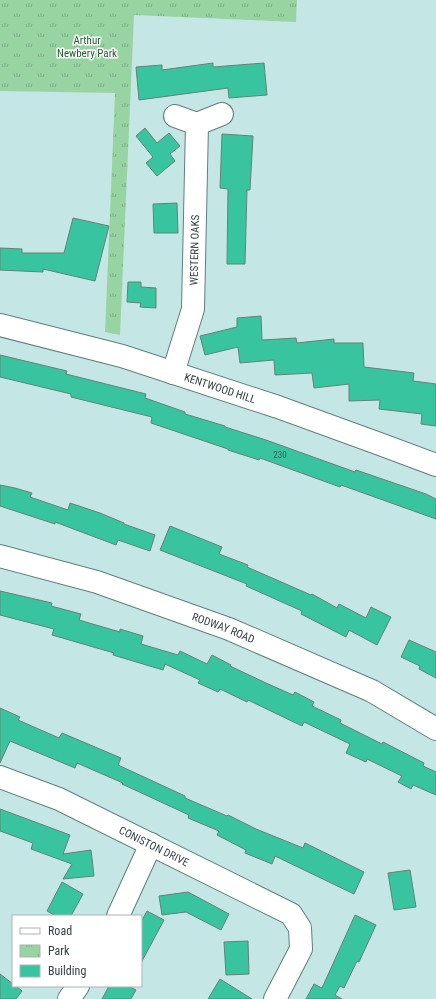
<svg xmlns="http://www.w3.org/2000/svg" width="436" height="999" font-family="'Roboto Condensed',sans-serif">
<defs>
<pattern id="park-tufts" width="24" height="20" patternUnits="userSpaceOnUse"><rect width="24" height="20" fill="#97d4a2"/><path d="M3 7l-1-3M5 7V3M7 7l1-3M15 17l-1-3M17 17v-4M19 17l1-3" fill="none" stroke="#7cad85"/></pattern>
</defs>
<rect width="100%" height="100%" fill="#c4e7e6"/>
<path fill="url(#park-tufts)" d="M0,0H297L296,22L134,15L120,335L105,332L115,93L0,91Z"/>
<g fill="#39c4a0" stroke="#648177">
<path d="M213,63V67L264,63L267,95L229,98L228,88L139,100L136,67L162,65V70Z"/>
<path d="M145,128L157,143L169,133L180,146L170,154L175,161L157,176L146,163L153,157L136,136Z"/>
<path d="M222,134L253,136L250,190H247L245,264H227L228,189L220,188Z"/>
<path d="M177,203L178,233H154L153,204Z"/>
<path d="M73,218L109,226L95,281L43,269V272L0,270V248L22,249V253H64Z"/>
<path d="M128,282H141V287L156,288V308L140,307L141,303L127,302Z"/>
<path d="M261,316L262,340L296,338L297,343L334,339V343H363L364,367L414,373L413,381L436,384V426L421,424L422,414L379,409L380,400L349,401V384L314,388L312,373L275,375L274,360L240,363L238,347L205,355L200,336L237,327V318Z"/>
<path d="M0,355L67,371L66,374L146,394L145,398L185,412V414L225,426V427L266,440L355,472L356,470L426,494L436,499V519L341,485L340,487L260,458L259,460L228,450V449L151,423L152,417L71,397V394L0,377Z"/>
<path d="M0,485L15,488L32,493L30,497L68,510L70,503L100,513L124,523V524L155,535L150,551L118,540L116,545L55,522V524L0,506Z"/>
<path d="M170,526L222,547L219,554L248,565L247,567L311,595L312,594L337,608L339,604L366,618L371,607L391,617L377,645L349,630L346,637L301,614L302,611L246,586L247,584L160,550Z"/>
<path d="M0,591L52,603L51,606L81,614L79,620L120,632V629L143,636L141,644L178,655L180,651L207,664L212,655L231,665L230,666L266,683L293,695L295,692L314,702L312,706L341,720L340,723L382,744L383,742L424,763L423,766L436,772V795L413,785L411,789L398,782L402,776L367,759L366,762L346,753L350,744L304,722L302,726L248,700L247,702L220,689L218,692L198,683L200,680L165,664L163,670L113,655L114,653L52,635L54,629L0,615Z"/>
<path d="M409,640L436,652V678L419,669L420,666L401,657Z"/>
<path d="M0,708L20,717L18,720L59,738L62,733L121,758L118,765L185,796V798L227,816L228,815L256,829L303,848L305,843L364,872L354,894L275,856L272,864L245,853L246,850L217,835L219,831L188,818L189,815L122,784L123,783L77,763L75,768L10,741L0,763Z"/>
<path d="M0,809L70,835L63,854L91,850L94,876L63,879L72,864L31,849L33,843L0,831Z"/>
<path d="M410,870L416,907L394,910L388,873Z"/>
<path d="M62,882L83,894L71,916H56L47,911Z"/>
<path d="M188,892L229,914L221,930L186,912L162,915L159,896Z"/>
<path d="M147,911L164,920L141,963V922Z"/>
<path d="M355,915L376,925L359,962L357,961L344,988L340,986L335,995L342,999H306L314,984L322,988Z"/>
<path d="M248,941L249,974L226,975L224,942Z"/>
<path d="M0,974L13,984V986H16L22,991L16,999H0Z"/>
<path d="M220,979L252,999H208Z"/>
<path d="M109,986H128L136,990L131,999H102Z"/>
</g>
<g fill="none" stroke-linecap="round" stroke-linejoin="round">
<g stroke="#5f7f7e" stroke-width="24">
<g id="minor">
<path d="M175,116L197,124L222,114"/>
<path id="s1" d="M0,325L122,356L278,407L377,443L436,465"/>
<path id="s2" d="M173,373L193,309L197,124"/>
<path id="s3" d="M0,556L97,582L229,629L372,691L436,729"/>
<path id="s4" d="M0,777L59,799L291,914L300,928L301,949L275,999"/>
<path d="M118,916L151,844"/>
<path d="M69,999L78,986"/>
</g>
</g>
<use href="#minor" stroke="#fff" stroke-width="22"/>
</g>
<g text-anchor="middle" stroke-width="3" stroke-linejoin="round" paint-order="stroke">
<g font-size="9" fill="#346157">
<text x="280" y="458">230</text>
</g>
<g font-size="11" fill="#1f5c30" stroke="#fff">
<text x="87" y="44">Arthur<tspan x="87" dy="13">Newbery Park</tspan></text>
</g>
<g font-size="11" fill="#32403f" stroke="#fff">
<text dy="4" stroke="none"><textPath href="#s2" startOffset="126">WESTERN OAKS</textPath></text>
<text dy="4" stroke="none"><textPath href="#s1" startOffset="229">KENTWOOD HILL</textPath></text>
<text dy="4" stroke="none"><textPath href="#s3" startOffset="235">RODWAY ROAD</textPath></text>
<text dy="4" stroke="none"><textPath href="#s4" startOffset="169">CONISTON DRIVE</textPath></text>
</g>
</g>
<rect x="12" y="915" width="130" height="72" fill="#ffffff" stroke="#adb3b2"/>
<rect x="20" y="928" width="20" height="6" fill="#ffffff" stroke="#adb3b2"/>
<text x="48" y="935" font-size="12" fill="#32403f">Road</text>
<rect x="20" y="945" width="20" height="12" fill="url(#park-tufts)" stroke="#adb3b2"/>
<text x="48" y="955" font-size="12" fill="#32403f">Park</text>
<rect x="20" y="965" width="20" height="12" fill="#39c4a0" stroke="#adb3b2"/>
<text x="48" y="975" font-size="12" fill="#32403f">Building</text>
</svg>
